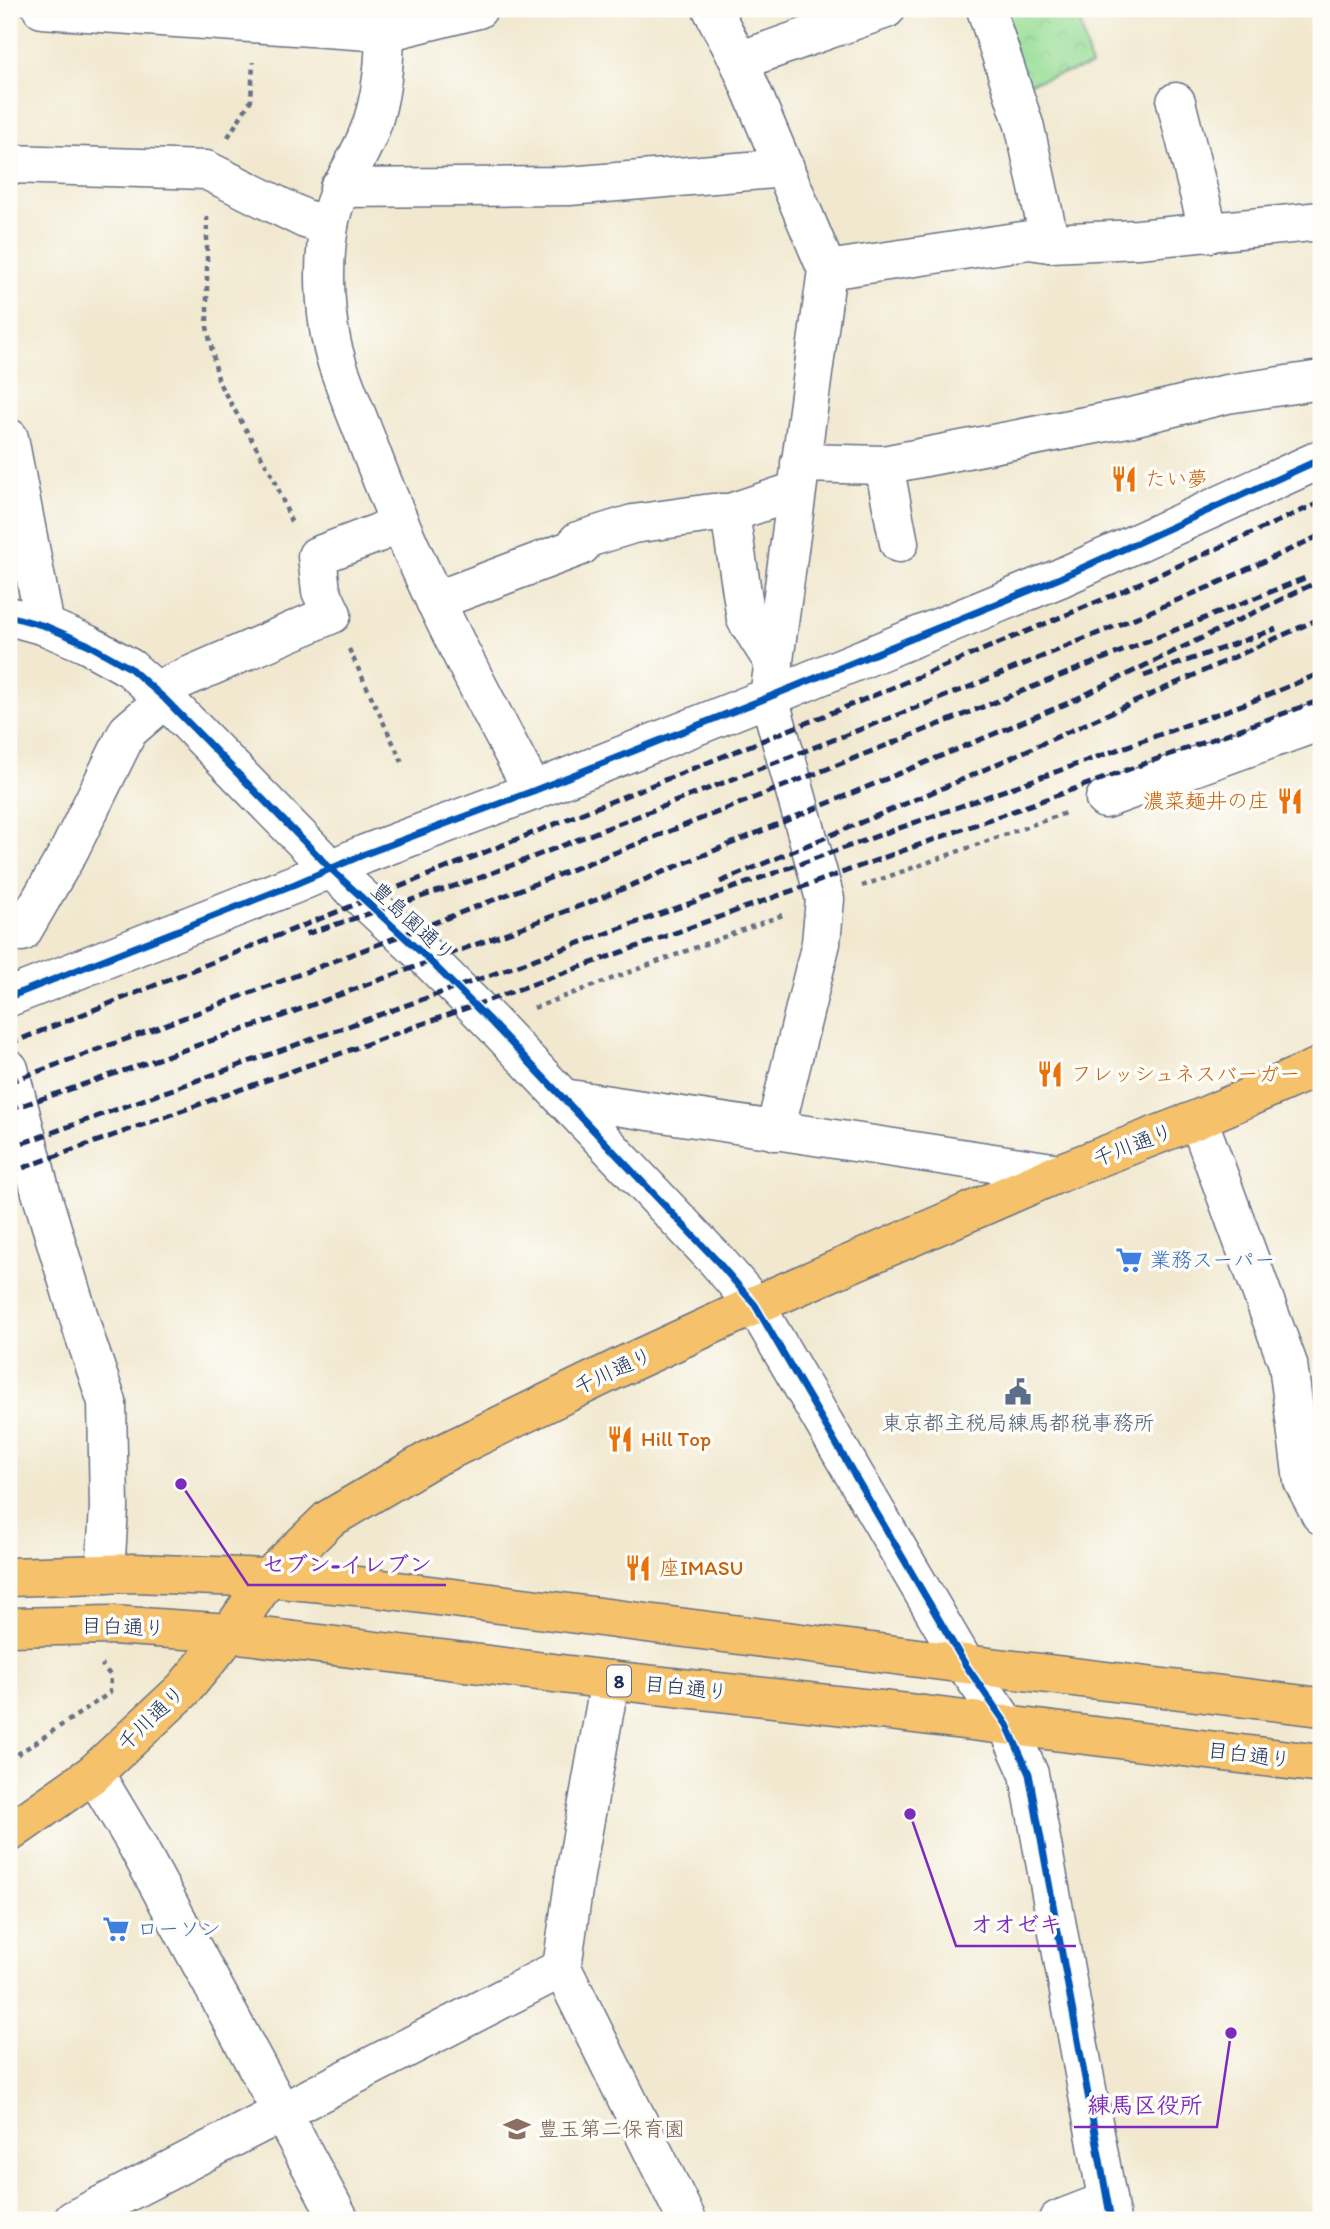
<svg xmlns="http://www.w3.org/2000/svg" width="1330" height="2229" font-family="Itim,'Klee One',sans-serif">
<defs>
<pattern id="park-crowns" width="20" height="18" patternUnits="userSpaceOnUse" patternTransform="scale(1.75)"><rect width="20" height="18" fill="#98de97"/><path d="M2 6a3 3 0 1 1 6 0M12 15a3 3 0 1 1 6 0" fill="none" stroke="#82bf85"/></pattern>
</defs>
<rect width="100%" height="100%" fill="#fdfcf7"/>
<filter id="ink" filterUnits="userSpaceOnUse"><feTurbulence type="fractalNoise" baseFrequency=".0143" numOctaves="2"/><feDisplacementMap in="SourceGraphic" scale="14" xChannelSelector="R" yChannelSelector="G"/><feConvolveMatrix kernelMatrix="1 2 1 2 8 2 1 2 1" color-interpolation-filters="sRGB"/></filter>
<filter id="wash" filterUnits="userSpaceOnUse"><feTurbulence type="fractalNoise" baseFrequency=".00686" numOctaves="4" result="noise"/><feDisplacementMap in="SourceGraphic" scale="28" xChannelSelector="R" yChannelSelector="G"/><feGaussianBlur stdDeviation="1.57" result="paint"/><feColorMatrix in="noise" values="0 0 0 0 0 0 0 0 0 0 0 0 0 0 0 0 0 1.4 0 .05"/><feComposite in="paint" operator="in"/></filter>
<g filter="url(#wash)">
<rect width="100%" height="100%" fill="#f1e8cf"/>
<path fill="url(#park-crowns)" stroke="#5a867a" stroke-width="2" d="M999,9H1077L1091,66L1026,84Z"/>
</g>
<g filter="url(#ink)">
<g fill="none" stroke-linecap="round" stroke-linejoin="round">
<g stroke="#667086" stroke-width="41">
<g id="minor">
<path d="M42,9L385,32L478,9"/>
<path d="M386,9C385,51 384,100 366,139C353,169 334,193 329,226C322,267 324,323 337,363C347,393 360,422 371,452C415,569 474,680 533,791"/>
<path d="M712,9L739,61L827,270L769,697L825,899L821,943L775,1131"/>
<path d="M986,9L1025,128L1050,243"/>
<path d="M739,61L886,9"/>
<path d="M1176,102L1209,233"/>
<path d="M9,164L206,170L305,219L329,226"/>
<path d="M339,188L569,186L785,168"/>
<path d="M827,270L1029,240L1050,243L1138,239L1321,221"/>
<path d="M9,438L45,626"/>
<path d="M800,463L884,465L1132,417L1227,394L1321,380"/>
<path d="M884,465L899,543"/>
<path d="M730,513L746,619L774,663"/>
<path d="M435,601L581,546L578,541L633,524L712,513H730L796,491"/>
<path d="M9,616L45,626L87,644L130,668L165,699L331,869L426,957L492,1023L718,1262L755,1305L965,1664L1007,1725L1029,1774L1111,2220"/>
<path d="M154,691L332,614L321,591L317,556L378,533L398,523"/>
<path d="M1105,799L1321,721"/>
<path d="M22,932L69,851L128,731L165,699"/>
<path d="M9,997L295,884L365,854L533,791L769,697L1060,578L1321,459"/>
<path d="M9,1069L40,1189L84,1334L107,1402L109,1508L105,1574"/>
<path d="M563,1098L1059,1173"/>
<path d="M1198,1119L1288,1364L1303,1481L1321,1515"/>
<path d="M610,1680L575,1875L562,1968L687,2220"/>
<path d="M94,1773L134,1840L340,2220"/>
<path d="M73,2220L562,1968"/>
<path d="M1058,2220L1107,2201"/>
</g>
</g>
<g stroke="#667086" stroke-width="41">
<g id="major">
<path d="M9,1577L133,1573L268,1578L367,1587L965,1664L1321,1707"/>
<path d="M9,1627L112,1625L230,1633L610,1680L899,1712L1321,1764"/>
<path d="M9,1833L94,1773L183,1690L230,1633L268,1578L329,1519L429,1460L631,1362L755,1305L1059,1173L1198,1119L1321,1066"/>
</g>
</g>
<g stroke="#667086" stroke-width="4.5" stroke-dasharray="5 5" stroke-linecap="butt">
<path d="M228,137L251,100L253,62"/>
<path d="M207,216V327L219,383L274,478L292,524"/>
<path d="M349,649L402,762"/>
<path d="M862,886L1068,812"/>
<path d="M534,1008L785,914"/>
<path d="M9,1760L110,1693L111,1676L102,1665"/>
</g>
<use href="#minor" stroke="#fff" stroke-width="38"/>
<use href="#major" stroke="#f5c16b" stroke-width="38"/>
<g stroke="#1b2f5e" stroke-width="5" stroke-dasharray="10 5" stroke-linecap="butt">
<path d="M1144,676L1276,629"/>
<path d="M720,882L959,781L1321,618"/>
<path d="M306,934L479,878L969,687L1209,587L1321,535"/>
<path d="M9,1044L868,698L1111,596L1321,502"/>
<path d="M9,1082C445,924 875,750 1305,578"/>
<path d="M9,1110L274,1019L596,900L1068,703L1321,580"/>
<path d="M9,1148L1253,701L1321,673"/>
<path d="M9,1173L1321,700"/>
</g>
<g stroke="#fdfcf7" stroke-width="11">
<g id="cycleway">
<path d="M9,616L45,626L87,644L130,668L165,699L331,869L426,957L492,1023L718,1262L755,1305L965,1664L1007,1725L1029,1774L1111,2220"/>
<path d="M9,997L295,884L365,854L533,791L769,697L1060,578L1321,459"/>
</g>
</g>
<use href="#cycleway" stroke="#0057b8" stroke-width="7"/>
</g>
</g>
<defs>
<g id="restaurant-bare" transform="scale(2.1)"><path d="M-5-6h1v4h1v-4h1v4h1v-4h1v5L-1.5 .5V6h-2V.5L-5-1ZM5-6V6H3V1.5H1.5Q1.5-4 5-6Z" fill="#e8710a" stroke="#fdfcf7" stroke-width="2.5" paint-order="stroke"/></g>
<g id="supermarket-bare" transform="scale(2.1)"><path d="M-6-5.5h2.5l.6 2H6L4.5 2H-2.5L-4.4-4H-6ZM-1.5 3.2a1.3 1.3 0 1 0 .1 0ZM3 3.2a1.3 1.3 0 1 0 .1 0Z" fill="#3f7fe0" stroke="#fdfcf7" stroke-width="2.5" paint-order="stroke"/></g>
<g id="civic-bare" transform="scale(2.1)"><path d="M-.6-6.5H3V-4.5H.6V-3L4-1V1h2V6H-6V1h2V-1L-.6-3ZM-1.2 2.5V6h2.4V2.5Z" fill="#5c6f8a" stroke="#fdfcf7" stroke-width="2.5" paint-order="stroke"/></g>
<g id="school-bare" transform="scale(2.1)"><path d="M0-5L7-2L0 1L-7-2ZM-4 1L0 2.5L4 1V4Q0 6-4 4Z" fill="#8d6e63" stroke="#fdfcf7" stroke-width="2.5" paint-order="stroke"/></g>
</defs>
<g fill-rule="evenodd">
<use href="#restaurant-bare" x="1124" y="479"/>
<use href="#restaurant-bare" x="1290" y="801"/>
<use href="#restaurant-bare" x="1050" y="1074"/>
<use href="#supermarket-bare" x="1129" y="1260"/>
<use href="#civic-bare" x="1018" y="1392"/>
<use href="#restaurant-bare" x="620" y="1439"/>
<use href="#restaurant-bare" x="638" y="1568"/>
<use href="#supermarket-bare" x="116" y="1929"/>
<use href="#school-bare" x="517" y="2129"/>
</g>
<g text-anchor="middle" stroke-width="7" stroke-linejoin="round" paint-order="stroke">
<rect fill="#fdfcf7" stroke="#5f6c8c" stroke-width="2" x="607" y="1665.5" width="24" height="31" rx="5"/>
<g font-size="19" font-weight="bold" fill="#1b2f5e">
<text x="619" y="1688">8</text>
</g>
<g font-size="21" fill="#c56008" stroke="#fdfcf7" text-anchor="start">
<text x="1145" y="486">たい夢</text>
<text x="1269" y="808" text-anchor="end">濃菜麺井の庄</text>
<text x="1071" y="1081">フレッシュネスバーガー</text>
<text x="641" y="1446">Hill Top</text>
<text x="659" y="1575">座IMASU</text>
</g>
<g font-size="21" fill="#1b2f5e" stroke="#fdfcf7">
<text transform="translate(413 922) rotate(43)" y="7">豊島園通り</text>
<text transform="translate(1133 1145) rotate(-21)" y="7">千川通り</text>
<text transform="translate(613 1371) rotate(-25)" y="7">千川通り</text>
<text transform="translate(123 1627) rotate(2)" y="7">目白通り</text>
<text transform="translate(686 1688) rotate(6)" y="7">目白通り</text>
<text transform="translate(151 1718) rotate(-44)" y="7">千川通り</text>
<text transform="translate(1249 1755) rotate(7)" y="7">目白通り</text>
</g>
<g font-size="21" fill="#366cbe" stroke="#fdfcf7" text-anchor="start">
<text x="1150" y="1267">業務スーパー</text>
<text x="137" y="1936">ローソン</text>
</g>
<g font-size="21" fill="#4e5e75" stroke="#fdfcf7">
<text x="1018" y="1430">東京都主税局練馬都税事務所</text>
</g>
<g font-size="21" fill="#785e54" stroke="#fdfcf7" text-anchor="start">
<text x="538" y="2136">豊玉第二保育園</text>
</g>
</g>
<path fill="none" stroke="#7b2cbf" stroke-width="2.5" d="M181 1484L248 1585H446M910 1814L956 1946H1076M1231 2033L1217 2127H1074"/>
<g fill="#7b2cbf" stroke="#fdfcf7" stroke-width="2.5">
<circle cx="181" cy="1484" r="7"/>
<circle cx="910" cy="1814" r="7"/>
<circle cx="1231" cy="2033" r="7"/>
</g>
<g font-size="23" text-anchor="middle" font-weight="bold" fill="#7b2cbf" stroke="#fdfcf7" stroke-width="7" stroke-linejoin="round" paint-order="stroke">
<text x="347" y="1572">セブン-イレブン</text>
<text x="1016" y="1932">オオゼキ</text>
<text x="1145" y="2113">練馬区役所</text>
</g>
<rect width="1330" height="2229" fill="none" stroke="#fdfcf7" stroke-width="35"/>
</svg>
